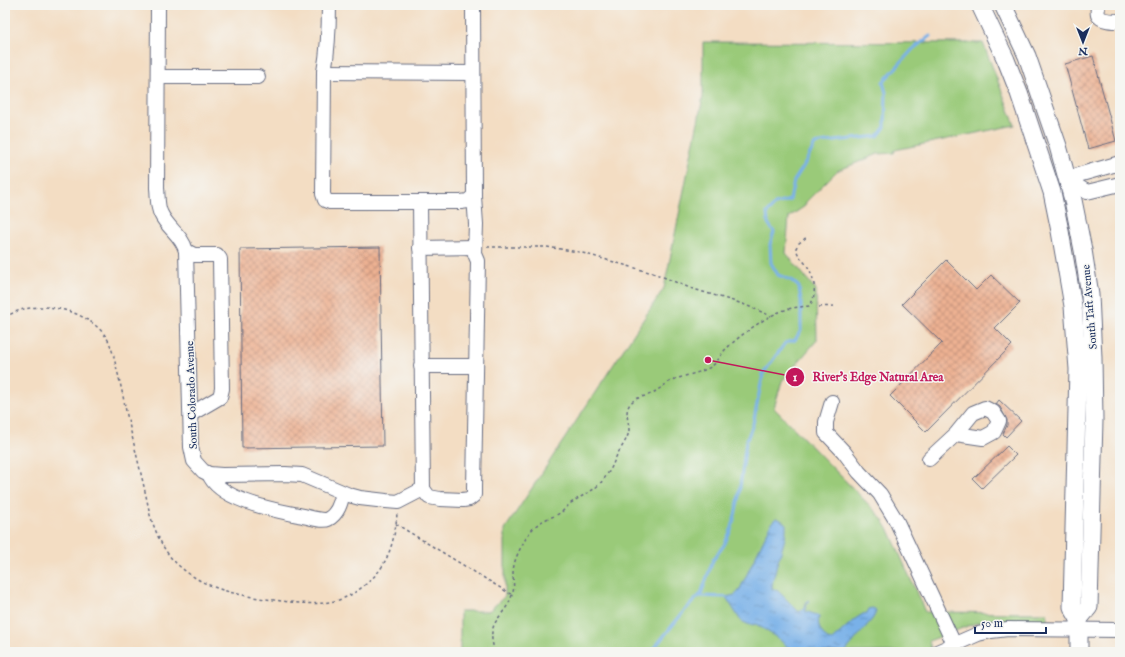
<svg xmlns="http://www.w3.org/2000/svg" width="1125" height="657" font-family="'IM FELL English',serif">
<defs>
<pattern id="water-ripples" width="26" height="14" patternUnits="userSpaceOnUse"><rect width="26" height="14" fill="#79b1e8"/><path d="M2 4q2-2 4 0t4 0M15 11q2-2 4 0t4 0" fill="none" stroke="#6290bf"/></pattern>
<pattern id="building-cross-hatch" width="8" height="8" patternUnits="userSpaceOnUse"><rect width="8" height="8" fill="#edb192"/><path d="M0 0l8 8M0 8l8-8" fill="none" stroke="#bf907a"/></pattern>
</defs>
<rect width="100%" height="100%" fill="#f6f6f2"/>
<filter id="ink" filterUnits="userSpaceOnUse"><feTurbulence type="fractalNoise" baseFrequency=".025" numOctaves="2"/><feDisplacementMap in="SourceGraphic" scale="8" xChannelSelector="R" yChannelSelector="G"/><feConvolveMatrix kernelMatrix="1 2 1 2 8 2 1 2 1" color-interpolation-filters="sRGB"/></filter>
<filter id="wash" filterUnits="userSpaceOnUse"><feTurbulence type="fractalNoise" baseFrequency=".012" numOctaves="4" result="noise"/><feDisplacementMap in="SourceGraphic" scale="16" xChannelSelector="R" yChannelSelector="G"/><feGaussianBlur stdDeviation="0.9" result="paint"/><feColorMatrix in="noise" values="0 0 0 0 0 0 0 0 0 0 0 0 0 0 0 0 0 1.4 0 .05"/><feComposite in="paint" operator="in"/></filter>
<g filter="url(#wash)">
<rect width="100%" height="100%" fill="#f3ddc3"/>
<path fill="#9aca79" stroke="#5a7c6c" d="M703,42L983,43L1015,125L895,150L894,153L878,154L837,171L806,202L805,206L789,217L786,253L816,290L817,340L782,381L774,408L877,513L884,522L890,532L925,612L1047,613V621H989L973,624L929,641L931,648L923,652H460V611H489L505,596V529L664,288L703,97Z"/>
<path fill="url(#water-ripples)" stroke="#4a70a3" d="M776,518L781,520L786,524C787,541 778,557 775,573C773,578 772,583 772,589L778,591L799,612C804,609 805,604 808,600L810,601L806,604L805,611L817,615L819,617C817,627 821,632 827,639L832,640L855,619L863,614L867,613L869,609L872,608L875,609L876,612L873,618L845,652H793L779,639L756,624L750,625L741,621L726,597L735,595L739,591L772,522Z"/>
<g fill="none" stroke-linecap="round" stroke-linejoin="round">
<g stroke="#79b1e8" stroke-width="3">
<path d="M699,596L726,597"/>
<path d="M651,652L685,610L701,594L713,560L724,545L732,528L738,502L746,442L753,424L763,374L785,343L795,340L801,330V301L799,287L791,280L778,275L771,263L770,244L774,232L768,223L767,213L775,204L790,200L794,181L803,167L815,144C836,140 857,139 878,136L885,127L886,93L883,82L913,49L930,36"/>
</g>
</g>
<g id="blocks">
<g fill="url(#building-cross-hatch)">
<path d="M1093,56L1116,141L1088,149L1065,64Z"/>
<path d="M380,247L383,446L242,448L240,249Z"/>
<path d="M946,260L976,290L991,275L1020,303L995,328L1012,345L926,432L890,396L942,343L902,304Z"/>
<path d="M999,400L1021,421L1006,437L1003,434L1007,425V420L1000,407L996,404Z"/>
<path d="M1007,446L1016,455L982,488L973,479Z"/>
</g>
</g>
</g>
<g filter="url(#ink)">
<use href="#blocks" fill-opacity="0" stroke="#676c81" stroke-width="1"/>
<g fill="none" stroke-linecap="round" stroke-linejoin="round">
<g stroke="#676c81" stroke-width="16">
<g id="minor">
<path d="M158,5L157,188C158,196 157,207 161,214C168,229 182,235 186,251L191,447L194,461L203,471L209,474L222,475L285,474L302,475L349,495L360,498L386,501L398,502L423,489"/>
<path d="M329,5C329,28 328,50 324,72L323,194L325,200L330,202H461L468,201L474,196L473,5"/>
<path d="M1098,5C1098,8 1097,13 1098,15C1101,21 1114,21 1120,21"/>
<path d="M324,72L473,73"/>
<path d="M158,77H258"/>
<path d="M1074,184L1087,192L1120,184"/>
<path d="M1069,187L1074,184L1078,175L1120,163"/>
<path d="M420,202L423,489L429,497L440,499L463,500L469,499L474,495V488L478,261L475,254L476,224L474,196"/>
<path d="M420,248L475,247"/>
<path d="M186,251L194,255H217L220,259L222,389L220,397L191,414"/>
<path d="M421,366H476"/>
<path d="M832,402L826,422V433L844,452L859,472L880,494L897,522L954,644"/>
<path d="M929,459L956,434L983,438L994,432L999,421L993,412L985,408L973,413L956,434"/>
<path d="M209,474C219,500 274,510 298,515C306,516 322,522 328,519C338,514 341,502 343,493"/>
<path d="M937,652L978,634L991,631L1008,629L1120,630"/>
</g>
</g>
<g stroke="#676c81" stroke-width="19">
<g id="major">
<path d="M980,5L1006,60L1019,93L1052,192L1060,231L1073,306L1078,369L1072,607L1079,619V652"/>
<path d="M1003,5L1027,56L1058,146L1073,200L1083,250L1090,295L1093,358L1094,420L1089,607L1079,619"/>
</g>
</g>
<g stroke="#676c81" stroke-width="1.5" stroke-dasharray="3 3" stroke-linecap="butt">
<path d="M487,247H547L579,252L656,274L690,288L743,304L771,316"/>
<path d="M819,307L834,306"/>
<path d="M5,317C11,314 18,310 25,309C53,302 93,314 108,340C112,348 114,358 116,366C120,381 123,396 126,411C134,445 143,480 150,515C156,533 163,551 177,564C203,588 232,594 266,599C284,601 305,605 323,603C330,602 337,601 344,598C357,593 378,576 384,563C392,549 396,530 397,513"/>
<path d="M396,524L512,595"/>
<path d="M495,652C484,620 504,620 512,595C515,588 513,581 513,574C513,562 519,550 525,540C529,533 534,526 541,522C547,518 554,517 560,513C564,511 567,506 571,503C587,492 597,491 608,473C612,468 613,463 616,457C620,448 628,440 629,430C629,421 624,412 630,404C635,397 644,397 651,394C658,390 663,386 669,382C682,375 700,374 712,366C719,361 721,353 727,348C739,336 769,314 785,310C793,307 801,307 809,306C817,298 815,279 809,269C805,261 798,258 796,248L799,243L807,237"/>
</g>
<use href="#minor" stroke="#fff" stroke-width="14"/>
<use href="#major" stroke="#fff" stroke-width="17"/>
</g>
</g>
<g text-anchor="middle" stroke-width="3" stroke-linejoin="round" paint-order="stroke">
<g font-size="11" fill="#1b2f5e" stroke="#f6f6f2">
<text transform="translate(1089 307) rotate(-95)" y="4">South Taft Avenue</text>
<text transform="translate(191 395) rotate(-92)" y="4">South Colorado Avenue</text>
</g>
</g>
<path fill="none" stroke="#c2185b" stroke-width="1.5" d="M708 360L795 377"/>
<g fill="#c2185b" stroke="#f6f6f2" stroke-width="1.5">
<circle cx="708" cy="360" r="4"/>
<circle cx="795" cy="377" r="10"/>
</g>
<g font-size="12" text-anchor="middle" font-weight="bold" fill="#fff">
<text x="795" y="381">1</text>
</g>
<g font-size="12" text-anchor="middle" font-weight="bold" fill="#c2185b" stroke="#f6f6f2" stroke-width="3" stroke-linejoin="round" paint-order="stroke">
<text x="878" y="381">River's Edge Natural Area</text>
</g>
<rect width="1125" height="657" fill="none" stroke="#f6f6f2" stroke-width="20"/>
<g transform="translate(1083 42) rotate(180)" stroke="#f6f6f2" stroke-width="3" paint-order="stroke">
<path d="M0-3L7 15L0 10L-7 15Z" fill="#1b2f5e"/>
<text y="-6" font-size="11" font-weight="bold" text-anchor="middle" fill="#1b2f5e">N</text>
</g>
<path d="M975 627v6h71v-6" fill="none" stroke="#1b2f5e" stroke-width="2"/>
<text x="981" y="627" font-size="12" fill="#1b2f5e" stroke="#f6f6f2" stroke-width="3" paint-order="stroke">50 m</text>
</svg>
